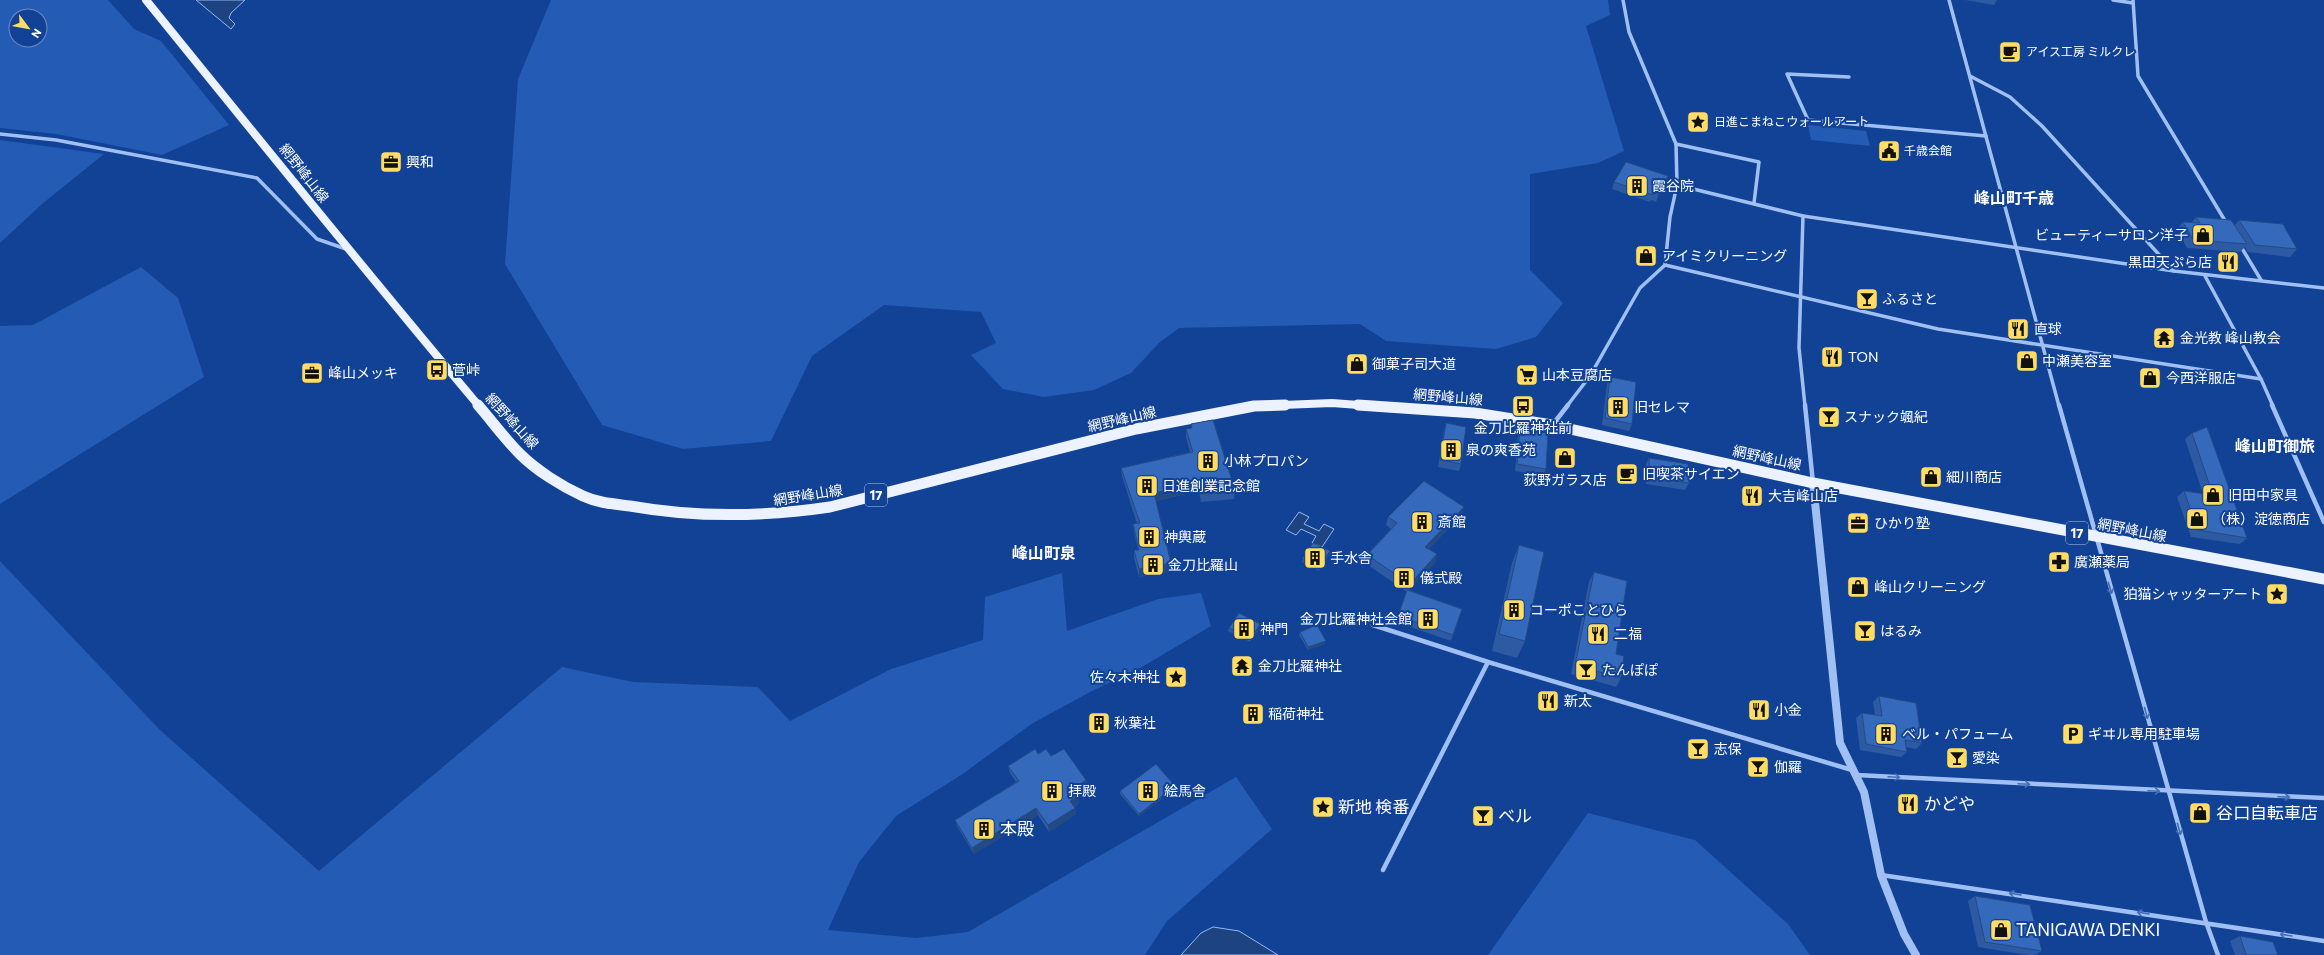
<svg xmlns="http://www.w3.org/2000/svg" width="2324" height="955" font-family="Commissioner,'Noto Sans JP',sans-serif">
<rect width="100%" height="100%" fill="#114296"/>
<g fill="#235bb5" fill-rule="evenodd">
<path d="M0,0H108L134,29L161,41L229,125L162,155L56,134L0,128ZM16,16H40V40H16Z"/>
<path d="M551,0H1608L1610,15L1586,26L1624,151L1598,163L1530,174V270L1563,303L1536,337L1496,349L1386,341L1360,324L1179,328L1159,343L1131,373L1094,390L1044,397L1003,389L971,355L996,343L981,312L884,305L812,356L771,441L683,449L602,425L505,264L518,79Z"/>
<path d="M1808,125L1866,131L1870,146L1811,140Z"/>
<path d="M0,140L104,154L42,204L0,243Z"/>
<path d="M141,267L178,298L204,377L0,504V326L33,325Z"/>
<path d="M0,561L160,730L319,871L562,667L633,682L758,687L790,721L891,669L983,640L985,597L1062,573L1067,631L1158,599L1201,593L1211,626L1142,667L1092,691L1033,723L961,775L896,816L859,862L828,930L916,938L968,932L1236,777L1272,829L1167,921L1145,955H0Z"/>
<path d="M1588,813L1695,840L1788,924L1810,955H1488Z"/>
</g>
<g fill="#1d4381" stroke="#91baf7">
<path d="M196,0H245L231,13L229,18L235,24L231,29Z"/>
<path d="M1299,512L1309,517L1304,524L1319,531L1324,524L1334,529L1322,547L1312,543L1316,536L1301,529L1296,535L1286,530Z"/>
<path d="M1213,927L1239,931L1278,955H1181L1201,933Z"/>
</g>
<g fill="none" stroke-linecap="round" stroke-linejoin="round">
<g stroke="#a0c0f4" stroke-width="3.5">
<path d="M1949,0L2059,406"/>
<path d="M2113,0L2133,3"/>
<path d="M2133,0L2138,76L2227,224"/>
<path d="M1970,76L2010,97L2042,126L2174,271"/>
<path d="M1849,77L1787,74L1808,120L1986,136"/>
<path d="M0,134L56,140L257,178L317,239L346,249"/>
<path d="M1676,144L1759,162L1754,203"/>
<path d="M1677,185L1803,216L2174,271L2324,288"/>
<path d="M1803,216L1799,348L1805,406"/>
<path d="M2240,245L2261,280"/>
<path d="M1665,265L1938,329L2261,379"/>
<path d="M2205,276L2261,379L2273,406"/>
<path d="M1567,406L1590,376L1640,288L1665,265L1670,217L1677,185L1676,144L1629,32L1623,0"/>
</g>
<g stroke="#a0c0f4" stroke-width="4.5">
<path d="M1805,405L1813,483"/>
<path d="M2059,405L2206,922L2218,955"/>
<path d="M2272,405L2324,522"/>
<path d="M1554,423L1568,405"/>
<path d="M1373,625L1488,662L1852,770"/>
<path d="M1856,775L2324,798"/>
<path d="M1383,870L1488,662"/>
<path d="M1881,875L2324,941"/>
</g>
<path stroke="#a0c0f4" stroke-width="8" d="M1813,483L1840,743L1864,792L1881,875L1904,934L1916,955"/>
<g stroke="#ecf2ff" stroke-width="8">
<path d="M146,0C256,136 366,272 479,406"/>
<path d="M1259,406L1332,403L1372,406"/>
</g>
<g stroke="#ecf2ff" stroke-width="11">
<path d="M478,405C492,421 505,439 520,454C536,470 561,486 583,496C598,503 614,504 630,506C697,518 762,517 830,507L1136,429L1254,406L1285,405"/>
<path d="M1358,405L1475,413L1552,425L1813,483L2324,579"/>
</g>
</g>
<g fill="#2d5aa2">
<path d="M1965,0H1997L1994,5Z"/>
<path d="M1668,176L1665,183L1656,202L1651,200L1650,202L1612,189L1614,182Z"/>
<path d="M2196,217L2235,225L2239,220L2297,249L2290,257L2248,252L2245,247L2240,252L2187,248L2177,229L2183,222H2192Z"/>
<path d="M1610,377L1632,424L1629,431L1602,425L1607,384Z"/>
<path d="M1446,423L1461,464L1459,471L1438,467L1444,430Z"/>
<path d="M1191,424L1235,490L1234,499L1201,502L1199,491L1156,501L1171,563V571L1139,577L1134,558V550H1138L1134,532L1133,524H1137L1122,476L1121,468L1190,452L1186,437V429L1191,428Z"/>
<path d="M1520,429L1546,469L1543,476L1515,471L1518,436Z"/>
<path d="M2192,433L2247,538L2240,544L2191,537L2177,497L2184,491L2203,494L2185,439Z"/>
<path d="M1649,458L1689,483L1685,490L1646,484V464Z"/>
<path d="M1464,507L1461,515L1429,549L1437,554L1435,563L1409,590L1462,609L1451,641L1396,622L1407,592L1365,563L1367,555L1391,529L1386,525L1388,517Z"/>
<path d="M1519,545L1525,641L1517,658L1492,651L1512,563Z"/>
<path d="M1329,555L1319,571L1302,562V559Z"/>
<path d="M1594,572L1616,654L1621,678L1616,687L1571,674L1589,582Z"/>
<path d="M1229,628H1260L1250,642L1228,631Z"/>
<path d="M1300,632L1325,644L1308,650L1299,635Z"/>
<path d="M1879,696L1922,743L1916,749L1906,747L1907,752L1901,757L1860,750L1856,718L1862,713L1875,715L1873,702Z"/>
<path d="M1038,754L1051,756L1086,780L1087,788L1077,794L1079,803L1074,807L1075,808L1076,814L1049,832L1038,815L974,854L957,826L955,820L1016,782L1010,773L1008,766Z"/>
<path d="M1175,786V789L1139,816L1120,794V791Z"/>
<path d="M1975,896L2042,951L2035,955H2028L1978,947L1968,901Z"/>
<path d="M2240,936L2278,955H2235L2230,941Z"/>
</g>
<g fill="#244a84">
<path d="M1668,176L1665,183L1656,202L1658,195Z"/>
<path d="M1199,483V491L1154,501V493Z"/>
<path d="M1464,507L1461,515L1423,555L1425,547Z"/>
<path d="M1330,551L1329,555L1319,571V567Z"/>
<path d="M1437,554L1435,563L1408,592L1410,584Z"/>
<path d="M1171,563V571L1139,577V569Z"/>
<path d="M1260,624V628L1250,642L1251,639Z"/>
<path d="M1326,641L1325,644L1308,650V647Z"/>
<path d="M1086,780L1087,788L1074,795V788Z"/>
<path d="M1175,786V789L1139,816V814Z"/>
<path d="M1078,796L1079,803L1071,808L1070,801Z"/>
<path d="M1036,808L1038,815L974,854L972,848Z"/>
<path d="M1075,808L1076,814L1049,832L1048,825Z"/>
</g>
<g fill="#3469bc" stroke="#244a84">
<path d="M1626,162L1668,176L1658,195L1654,193L1653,195L1614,182Z"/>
<path d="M2196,217L2231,220L2247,244L2193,240L2183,222L2200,223Z"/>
<path d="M2239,220L2283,224L2297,249L2255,245Z"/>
<path d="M1610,377L1636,382L1632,424L1605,418Z"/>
<path d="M1213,420L1235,490L1201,494L1199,483L1154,493L1171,563L1139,569L1134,550H1139L1133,524L1140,523L1121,468L1193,452L1186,429L1192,428L1191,424Z"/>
<path d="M1446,423L1466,427L1461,464L1440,460Z"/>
<path d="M2207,427L2247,538L2198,530L2184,491L2213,495L2192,433Z"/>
<path d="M1520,429L1548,433L1546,469L1517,464Z"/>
<path d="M1649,458L1688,464L1689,483L1650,477Z"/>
<path d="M1424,481L1464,507L1425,547L1437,554L1410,584L1367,555L1397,523L1388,517Z"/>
<path d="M1313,543L1330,551L1319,567L1302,559Z"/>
<path d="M1519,545L1544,552L1525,641L1499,634Z"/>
<path d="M1594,572L1627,581L1616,654L1624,656L1621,678L1575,665Z"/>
<path d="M1407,590L1462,609L1453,635L1398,616Z"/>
<path d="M1239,613L1260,624L1251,639L1229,628Z"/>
<path d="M1317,625L1326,641L1308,647L1300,632Z"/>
<path d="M1879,696L1916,703L1922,743L1905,740L1907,752L1866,744L1862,713L1882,716Z"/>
<path d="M1035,749L1038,754L1046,749L1051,756L1064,749L1086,780L1074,788L1078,796L1070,801L1075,808L1048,825L1036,808L972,848L955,820L1019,781L1008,766Z"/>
<path d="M1156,764L1175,786L1139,814L1120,791Z"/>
<path d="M1975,896L2030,905L2042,951L1985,942Z"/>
<path d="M2240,936L2273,942L2278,955H2246Z"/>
</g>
<defs><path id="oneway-shaft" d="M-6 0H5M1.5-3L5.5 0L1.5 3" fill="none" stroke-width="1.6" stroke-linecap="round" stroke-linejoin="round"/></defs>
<g stroke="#436eb7">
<use href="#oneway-shaft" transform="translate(2110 588) rotate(73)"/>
<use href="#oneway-shaft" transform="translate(2146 713) rotate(75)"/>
<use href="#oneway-shaft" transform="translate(1894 777) rotate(3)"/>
<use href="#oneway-shaft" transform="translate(2024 784) rotate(3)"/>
<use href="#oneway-shaft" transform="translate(2154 791) rotate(3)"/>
<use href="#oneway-shaft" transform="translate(2284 797) rotate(2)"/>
<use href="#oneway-shaft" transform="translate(2179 829) rotate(74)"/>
<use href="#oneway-shaft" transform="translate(2015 894) rotate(-172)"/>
<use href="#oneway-shaft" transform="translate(2143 913) rotate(-172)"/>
<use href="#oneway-shaft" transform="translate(2286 935) rotate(-171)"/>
</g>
<defs>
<g id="cafe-square" transform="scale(1.15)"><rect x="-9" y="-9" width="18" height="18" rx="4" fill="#ffdc62" stroke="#114296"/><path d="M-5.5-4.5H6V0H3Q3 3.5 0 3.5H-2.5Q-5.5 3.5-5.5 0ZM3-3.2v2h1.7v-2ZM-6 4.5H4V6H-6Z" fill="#111"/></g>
<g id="sight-square" transform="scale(1.15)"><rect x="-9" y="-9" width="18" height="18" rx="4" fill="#ffdc62" stroke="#114296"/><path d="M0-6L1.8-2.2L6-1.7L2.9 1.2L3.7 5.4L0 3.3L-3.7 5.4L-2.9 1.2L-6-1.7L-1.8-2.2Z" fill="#111"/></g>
<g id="civic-square" transform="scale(1.15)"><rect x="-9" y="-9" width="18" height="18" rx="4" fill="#ffdc62" stroke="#114296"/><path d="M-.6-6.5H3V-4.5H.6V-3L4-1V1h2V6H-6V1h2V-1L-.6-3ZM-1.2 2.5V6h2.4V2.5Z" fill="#111"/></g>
<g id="office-square" transform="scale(1.15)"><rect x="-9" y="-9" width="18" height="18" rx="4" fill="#ffdc62" stroke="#114296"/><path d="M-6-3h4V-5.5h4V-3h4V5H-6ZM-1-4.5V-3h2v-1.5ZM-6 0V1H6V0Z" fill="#111"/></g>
<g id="building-square" transform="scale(1.15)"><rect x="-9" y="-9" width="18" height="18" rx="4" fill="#ffdc62" stroke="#114296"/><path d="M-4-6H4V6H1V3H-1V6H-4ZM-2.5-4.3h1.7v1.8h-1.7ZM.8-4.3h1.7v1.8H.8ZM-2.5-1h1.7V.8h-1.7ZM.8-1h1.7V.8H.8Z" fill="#111"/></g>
<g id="shop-square" transform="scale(1.15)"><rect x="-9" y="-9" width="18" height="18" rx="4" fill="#ffdc62" stroke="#114296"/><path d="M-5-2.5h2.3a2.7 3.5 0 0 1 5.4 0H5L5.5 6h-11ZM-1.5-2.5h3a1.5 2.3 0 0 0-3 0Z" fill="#111"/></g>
<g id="restaurant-square" transform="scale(1.15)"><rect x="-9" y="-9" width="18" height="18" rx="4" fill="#ffdc62" stroke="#114296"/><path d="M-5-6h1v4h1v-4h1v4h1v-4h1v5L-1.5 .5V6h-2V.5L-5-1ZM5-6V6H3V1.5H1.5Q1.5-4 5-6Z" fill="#111"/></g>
<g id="bar-square" transform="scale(1.15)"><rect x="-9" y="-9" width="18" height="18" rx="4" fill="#ffdc62" stroke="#114296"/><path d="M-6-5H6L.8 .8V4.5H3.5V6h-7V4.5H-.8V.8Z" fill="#111"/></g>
<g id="temple-square" transform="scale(1.15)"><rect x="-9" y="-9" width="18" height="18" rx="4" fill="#ffdc62" stroke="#114296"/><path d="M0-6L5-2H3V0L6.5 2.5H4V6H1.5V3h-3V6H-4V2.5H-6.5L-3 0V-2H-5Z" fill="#111"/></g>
<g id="bus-square" transform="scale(1.15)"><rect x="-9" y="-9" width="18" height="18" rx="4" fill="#ffdc62" stroke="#114296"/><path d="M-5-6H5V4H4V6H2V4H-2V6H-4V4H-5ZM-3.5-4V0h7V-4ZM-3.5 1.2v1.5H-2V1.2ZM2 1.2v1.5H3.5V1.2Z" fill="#111"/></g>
<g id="supermarket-square" transform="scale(1.15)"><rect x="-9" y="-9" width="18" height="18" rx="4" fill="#ffdc62" stroke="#114296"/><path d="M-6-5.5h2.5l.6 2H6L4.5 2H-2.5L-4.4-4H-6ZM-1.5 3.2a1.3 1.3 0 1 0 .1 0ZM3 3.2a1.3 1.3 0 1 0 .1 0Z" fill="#111"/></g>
<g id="pharmacy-square" transform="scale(1.15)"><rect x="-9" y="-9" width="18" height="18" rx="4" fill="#ffdc62" stroke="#114296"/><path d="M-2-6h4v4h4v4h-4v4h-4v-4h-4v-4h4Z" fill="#111"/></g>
<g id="parking-square" transform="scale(1.15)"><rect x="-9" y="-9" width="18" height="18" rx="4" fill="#ffdc62" stroke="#114296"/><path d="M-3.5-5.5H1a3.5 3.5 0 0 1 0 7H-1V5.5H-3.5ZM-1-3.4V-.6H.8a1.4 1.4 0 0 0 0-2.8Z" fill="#111"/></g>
</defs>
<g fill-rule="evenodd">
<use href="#cafe-square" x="2010" y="52"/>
<use href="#sight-square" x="1698" y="122"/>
<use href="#civic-square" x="1889" y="151"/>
<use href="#office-square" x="391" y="162"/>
<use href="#building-square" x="1637" y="186"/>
<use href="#shop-square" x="2203" y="235"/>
<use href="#shop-square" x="1646" y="256"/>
<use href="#restaurant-square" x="2228" y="262"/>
<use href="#bar-square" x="1867" y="299"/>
<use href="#restaurant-square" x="2018" y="329"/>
<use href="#temple-square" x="2164" y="338"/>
<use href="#restaurant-square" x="1832" y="357"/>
<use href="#shop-square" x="2027" y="361"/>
<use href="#shop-square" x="1357" y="364"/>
<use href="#bus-square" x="437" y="370"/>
<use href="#office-square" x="312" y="373"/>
<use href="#supermarket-square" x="1527" y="375"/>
<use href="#shop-square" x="2150" y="378"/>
<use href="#bus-square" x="1523" y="406"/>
<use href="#building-square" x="1618" y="407"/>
<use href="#bar-square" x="1829" y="417"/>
<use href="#building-square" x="1451" y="450"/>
<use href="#shop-square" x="1565" y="458"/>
<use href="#building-square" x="1208" y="461"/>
<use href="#cafe-square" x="1627" y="474"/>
<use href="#shop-square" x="1931" y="477"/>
<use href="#building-square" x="1147" y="486"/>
<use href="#shop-square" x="2213" y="495"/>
<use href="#restaurant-square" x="1752" y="496"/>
<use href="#shop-square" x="2197" y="519"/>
<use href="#building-square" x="1422" y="522"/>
<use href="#office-square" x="1858" y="523"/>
<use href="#building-square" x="1149" y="537"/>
<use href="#building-square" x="1315" y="558"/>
<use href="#pharmacy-square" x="2059" y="562"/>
<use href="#building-square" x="1153" y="565"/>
<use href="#building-square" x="1404" y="578"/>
<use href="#shop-square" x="1858" y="587"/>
<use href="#sight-square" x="2277" y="594"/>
<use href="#building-square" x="1514" y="610"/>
<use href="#building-square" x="1428" y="619"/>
<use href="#building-square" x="1244" y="629"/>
<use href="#bar-square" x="1865" y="631"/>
<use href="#restaurant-square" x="1598" y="634"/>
<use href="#temple-square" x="1242" y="666"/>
<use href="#bar-square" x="1586" y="670"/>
<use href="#sight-square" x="1176" y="677"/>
<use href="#restaurant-square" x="1548" y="701"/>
<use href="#restaurant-square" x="1759" y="710"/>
<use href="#building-square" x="1253" y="714"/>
<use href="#building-square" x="1099" y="723"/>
<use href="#building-square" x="1886" y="734"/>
<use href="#parking-square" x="2073" y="734"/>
<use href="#bar-square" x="1698" y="749"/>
<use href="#bar-square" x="1957" y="758"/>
<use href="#bar-square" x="1758" y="767"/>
<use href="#building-square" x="1052" y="791"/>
<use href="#building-square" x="1148" y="791"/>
<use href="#restaurant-square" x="1908" y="804"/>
<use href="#sight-square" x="1323" y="807"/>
<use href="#shop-square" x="2200" y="813"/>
<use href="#bar-square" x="1483" y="816"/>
<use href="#building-square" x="984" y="829"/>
<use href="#shop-square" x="2001" y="930"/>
</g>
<g text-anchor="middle" stroke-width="4" stroke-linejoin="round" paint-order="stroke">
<g font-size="12" fill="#fff" stroke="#114296" text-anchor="start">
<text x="2026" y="56">アイス工房 ミルクレ</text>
<text x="1714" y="126">日進こまねこウォールアート</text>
<text x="1904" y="155">千歳会館</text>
</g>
<g fill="#114296" stroke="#b8c6e0" stroke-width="1">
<rect x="865" y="484" width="22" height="22" rx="3"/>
<rect x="2066" y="522" width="22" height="22" rx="3"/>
</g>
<g font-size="13" font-weight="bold" fill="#fff">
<text x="876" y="500">17</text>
<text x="2077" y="538">17</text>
</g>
<g font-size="14" fill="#fff" stroke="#114296" text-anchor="start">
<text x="406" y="167">興和</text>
<text x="1652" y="191">霞谷院</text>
<text x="2188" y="240" text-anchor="end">ビューティーサロン洋子</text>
<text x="1662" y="261">アイミクリーニング</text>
<text x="2212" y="267" text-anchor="end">黒田天ぷら店</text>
<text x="1882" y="304">ふるさと</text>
<text x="2034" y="334">直球</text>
<text x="2180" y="343">金光教 峰山教会</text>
<text x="1848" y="362">TON</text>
<text x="2042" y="366">中瀬美容室</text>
<text x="1372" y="369">御菓子司大道</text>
<text x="452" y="375">菅峠</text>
<text x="328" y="378">峰山メッキ</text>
<text x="1542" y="380">山本豆腐店</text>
<text x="2166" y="383">今西洋服店</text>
<text x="1634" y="412">旧セレマ</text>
<text x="1844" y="422">スナック颯紀</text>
<text x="1523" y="433" text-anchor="middle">金刀比羅神社前</text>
<text x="1466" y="455">泉の爽香苑</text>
<text x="1224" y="466">小林プロパン</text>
<text x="1642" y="479">旧喫茶サイエン</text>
<text x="1946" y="482">細川商店</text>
<text x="1565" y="485" text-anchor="middle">荻野ガラス店</text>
<text x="1162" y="491">日進創業記念館</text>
<text x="2228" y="500">旧田中家具</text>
<text x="1768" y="501">大吉峰山店</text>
<text x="2212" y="524">（株）淀徳商店</text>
<text x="1438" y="527">斎館</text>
<text x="1874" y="528">ひかり塾</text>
<text x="1164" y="542">神輿蔵</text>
<text x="1330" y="563">手水舎</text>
<text x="2074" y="567">廣瀬薬局</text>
<text x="1168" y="570">金刀比羅山</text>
<text x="1420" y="583">儀式殿</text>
<text x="1874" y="592">峰山クリーニング</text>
<text x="2262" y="599" text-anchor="end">狛猫シャッターアート</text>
<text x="1530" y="615">コーポことひら</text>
<text x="1412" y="624" text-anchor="end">金刀比羅神社会館</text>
<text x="1260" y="634">神門</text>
<text x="1880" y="636">はるみ</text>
<text x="1614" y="639">二福</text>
<text x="1258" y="671">金刀比羅神社</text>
<text x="1602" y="675">たんぽぽ</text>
<text x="1160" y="682" text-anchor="end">佐々木神社</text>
<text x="1564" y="706">新太</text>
<text x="1774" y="715">小金</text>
<text x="1268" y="719">稲荷神社</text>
<text x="1114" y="728">秋葉社</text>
<text x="1902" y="739">ベル・パフューム</text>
<text x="2088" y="739">ギヰル専用駐車場</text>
<text x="1714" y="754">志保</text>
<text x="1972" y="763">愛染</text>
<text x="1774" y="772">伽羅</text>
<text x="1068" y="796">拝殿</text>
<text x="1164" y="796">絵馬舎</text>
</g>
<g font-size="14" fill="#fff" stroke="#114296">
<text transform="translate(304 173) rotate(52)" y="5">網野峰山線</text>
<text transform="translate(1448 397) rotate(5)" y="5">網野峰山線</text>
<text transform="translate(1122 419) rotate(-13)" y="5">網野峰山線</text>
<text transform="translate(512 421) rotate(47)" y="5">網野峰山線</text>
<text transform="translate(1767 458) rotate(12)" y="5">網野峰山線</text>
<text transform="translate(808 495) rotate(-9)" y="5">網野峰山線</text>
<text transform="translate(2132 530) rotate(11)" y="5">網野峰山線</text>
</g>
<g font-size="16" font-weight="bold" fill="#fff" stroke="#114296">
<text x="2014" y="204">峰山町千歳</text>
<text x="2275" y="452">峰山町御旅</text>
<text x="1044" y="559">峰山町泉</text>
</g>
<g font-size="17" fill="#fff" stroke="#114296" text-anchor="start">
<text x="1924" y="810">かどや</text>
<text x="1338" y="813">新地 検番</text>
<text x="2216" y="819">谷口自転車店</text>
<text x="1498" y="822">ベル</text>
<text x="1000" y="835">本殿</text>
<text x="2016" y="936">TANIGAWA DENKI</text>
</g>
</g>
<g transform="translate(28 28) rotate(122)"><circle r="19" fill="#114296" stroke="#708ec0"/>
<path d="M0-3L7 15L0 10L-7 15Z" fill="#ffdc62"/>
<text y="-6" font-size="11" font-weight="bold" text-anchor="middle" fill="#ffffff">N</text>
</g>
</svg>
